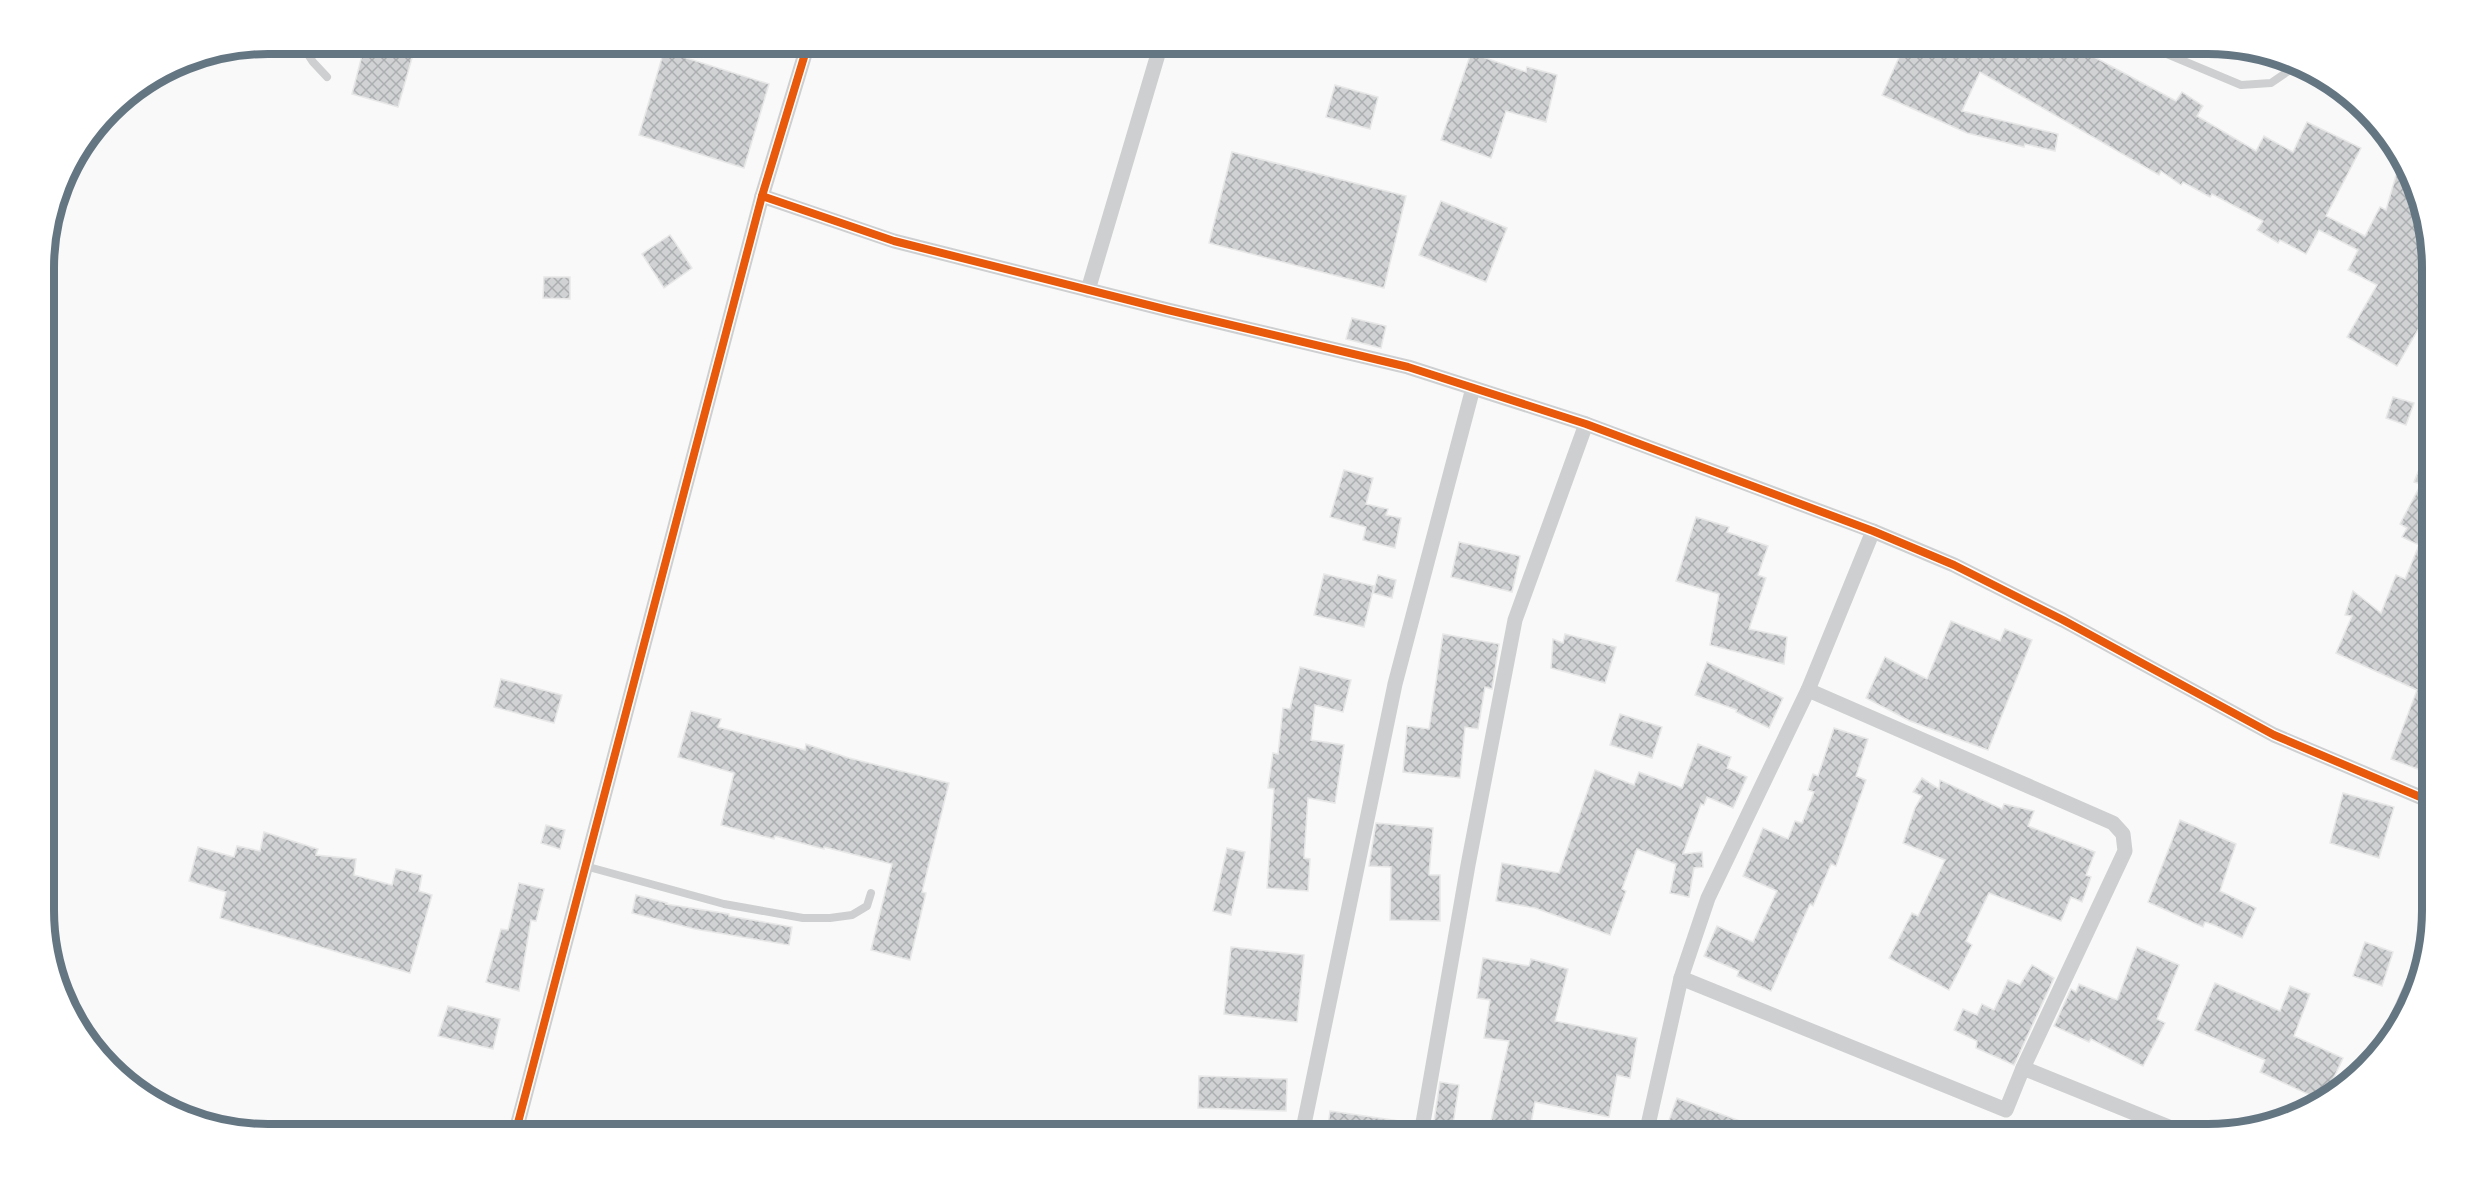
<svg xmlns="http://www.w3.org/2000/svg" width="2476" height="1178" font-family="Montserrat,sans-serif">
<defs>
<pattern id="building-cross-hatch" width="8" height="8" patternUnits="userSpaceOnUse" patternTransform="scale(1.5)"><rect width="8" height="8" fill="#d0d2d3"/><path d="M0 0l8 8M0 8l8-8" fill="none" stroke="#acafb1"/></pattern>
</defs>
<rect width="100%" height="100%" fill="#f9f9f9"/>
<g fill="url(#building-cross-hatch)" stroke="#e8e8e8" stroke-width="1.5">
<path d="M365,44H416L398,107L352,94Z"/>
<path d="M1905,44H1988L2000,49L2003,44H2070L2176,101L2182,92L2203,106L2197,116L2256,151L2264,136L2293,152L2307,122L2361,148L2326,216L2365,236L2380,207L2386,210L2401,158L2416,182L2431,239V307L2397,366L2347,337L2377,285L2348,270L2358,250L2319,230L2306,254L2280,240L2278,243L2257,230L2263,221L2212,194L2210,197L2183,182L2181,185L2161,171L2159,175L1980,72L1962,111L2058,134L2055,151L2025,144L2024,147L1967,133L1882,95Z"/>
<path d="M664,51L769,84L744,168L639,135Z"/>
<path d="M1471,53L1526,72L1527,67L1557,75L1546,122L1506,111L1491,158L1441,140Z"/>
<path d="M1335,85L1378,97L1370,129L1326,117Z"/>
<path d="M1232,152L1406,196L1384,288L1209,243Z"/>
<path d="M1441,201L1507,228L1486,282L1419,255Z"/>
<path d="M670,235L692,268L664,288L642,254Z"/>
<path d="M544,277H570V299L543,298Z"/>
<path d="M1352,318L1386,326L1381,348L1346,339Z"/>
<path d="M2393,397L2414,403L2406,425L2386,418Z"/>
<path d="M2431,440L2432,613L2422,634L2427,636L2420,648L2432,652V745L2423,771L2391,759L2417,690L2336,653L2352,616L2345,615L2353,591L2381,613L2396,575L2405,579L2419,545L2402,537L2407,528L2400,524L2421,484L2414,482Z"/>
<path d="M1344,470L1373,478L1366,504L1388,509L1386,515L1401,518L1395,548L1363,540L1366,527L1330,517Z"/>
<path d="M1696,517L1729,527L1727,532L1768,546L1758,575L1766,578L1749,629L1787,637L1784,664L1710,645L1719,594L1676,581Z"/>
<path d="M1459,542L1520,556L1512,592L1451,577Z"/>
<path d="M1324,574L1374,586L1364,627L1314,615Z"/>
<path d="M1378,575L1396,580L1392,598L1373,593Z"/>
<path d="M1951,621L2000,641L2005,629L2032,640L1988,750L1910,721L1866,698L1885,657L1927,679Z"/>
<path d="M1443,634L1499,644L1492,689L1485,687L1478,729L1465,727L1460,778L1403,772L1407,726L1429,729Z"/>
<path d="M1565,634L1616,647L1605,683L1551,668L1553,639L1563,643Z"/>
<path d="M1707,662L1783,698L1769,728L1736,712L1737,710L1695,695Z"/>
<path d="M1300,667L1351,680L1343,712L1315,705L1311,740L1344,745L1335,803L1308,798L1304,858L1310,859L1308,891L1267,888L1274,789L1268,788L1273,753L1278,754L1283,708L1290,709Z"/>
<path d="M501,679L562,695L554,723L494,707Z"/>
<path d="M691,711L721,719L718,727L805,750L806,744L849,758L949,783L922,892L926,893L910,960L871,950L892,864L824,847V849L775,836L774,839L721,825L734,773L678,757Z"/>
<path d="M1620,714L1662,727L1652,758L1610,745Z"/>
<path d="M1834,728L1868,739L1856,776L1866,780L1836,866L1831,864L1813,906L1810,904L1771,991L1737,976L1739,971L1704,956L1717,926L1753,942L1777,891L1743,876L1763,828L1788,839L1795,821L1802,823L1814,792L1808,790L1813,774L1818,776Z"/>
<path d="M1698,744L1731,757L1727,768L1747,777L1733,808L1707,797L1704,805L1701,804L1683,854L1702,852L1703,867L1694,868L1689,897L1670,893L1676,864L1637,849L1622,889L1626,891L1610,935L1535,908L1496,901L1502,863L1559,873L1595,770L1634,785L1639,772L1682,788Z"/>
<path d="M1922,778L1939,789L1940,780L2002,809L2004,804L2034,811L2028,826L2095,852L2086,875L2091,877L2082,902L2071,897L2061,921L1989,893L1966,941L1972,945L1949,990L1889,958L1912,913L1918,916L1945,860L1903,843L1915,808L1922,796L1913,792Z"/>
<path d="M2343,793L2394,807L2379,858L2330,843Z"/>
<path d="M2180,820L2236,844L2220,891L2256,908L2242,938L2214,925L2205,922L2203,927L2148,902Z"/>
<path d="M1376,823L1433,828L1429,875H1440V921L1390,920L1391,867L1369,866Z"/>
<path d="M546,825L565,830L560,849L541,843Z"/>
<path d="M264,832L318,849L316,855L356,859L354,875L392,885L396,869L422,875L419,891L432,895L410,973L220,918L226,892L189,881L198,847L234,857L237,846L260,851Z"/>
<path d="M1227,848L1245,852L1231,915L1213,911Z"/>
<path d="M519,883L544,889L536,921L531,920L519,991L486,982L501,929L508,930Z"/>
<path d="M636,895L667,903L666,904L729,914V916L792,927L789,945L695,929L632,913Z"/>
<path d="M2365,942L2393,952L2382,986L2353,976Z"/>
<path d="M1231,947L1304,955L1297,1022L1224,1014Z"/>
<path d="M2137,947L2179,965L2157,1019L2165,1023L2143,1066L2091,1039L2089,1042L2054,1026L2071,989L2076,992L2079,984L2117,1000Z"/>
<path d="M1483,958L1529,966L1531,959L1568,969L1555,1021L1637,1038L1630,1078L1617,1075L1609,1117L1535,1102L1529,1134H1488L1509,1041L1484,1038L1490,1000L1477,998Z"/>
<path d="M2032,965L2054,978L2014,1065L1976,1048L1977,1041L1954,1030L1963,1009L1977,1015L1982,1004L1994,1010L2008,980L2020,985Z"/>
<path d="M2215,983L2280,1011L2290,986L2310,994L2294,1036L2343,1058L2323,1101L2260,1072L2265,1060L2195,1030Z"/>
<path d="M448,1006L500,1019L493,1049L438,1036Z"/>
<path d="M1199,1076L1287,1079L1286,1111L1198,1108Z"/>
<path d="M1440,1082L1459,1085L1452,1131L1433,1128Z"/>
<path d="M1677,1098L1770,1132V1134H1678L1666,1129Z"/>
<path d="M1330,1111L1413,1123L1411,1134H1327Z"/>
</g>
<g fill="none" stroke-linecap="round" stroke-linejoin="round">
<g stroke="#cecfd0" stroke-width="8">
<path d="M301,44L313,62L327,77"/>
<path d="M2143,44L2241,85L2271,83L2287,72L2296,62"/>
<path d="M585,866L724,904L803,918H830L852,915L867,906L871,893"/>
</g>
<g stroke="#cecfd0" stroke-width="15">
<path d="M762,196L894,241L1168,310L1408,367L1586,424L1873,531L1954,565L2063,620L2274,735L2432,802"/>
<path d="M1088,290L1161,44"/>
<path d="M1808,690L2113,823L2123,834L2125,851L2023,1068"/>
<path d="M1681,978L2006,1110L2023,1068L2186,1134"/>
<path d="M2383,1050L2422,962"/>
<path d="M515,1134L762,196L808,44"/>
<path d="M1302,1134L1395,684L1473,388"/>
<path d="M1421,1134L1468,865L1515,620L1586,424"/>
<path d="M1646,1134L1681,978L1708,898L1808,690L1873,531"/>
</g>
<g stroke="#fff" stroke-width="11">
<g id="cycleway">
<path d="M762,196L894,241L1168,310L1408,367L1586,424L1873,531L1954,565L2063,620L2274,735L2432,802"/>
<path d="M515,1134L762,196L808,44"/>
</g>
</g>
<use href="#cycleway" stroke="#e8590c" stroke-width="8"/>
</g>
<path d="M0 0H2476V1178H0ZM268 54H2208A214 214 0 0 1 2422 268V910A214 214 0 0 1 2208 1124H268A214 214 0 0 1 54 910V268A214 214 0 0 1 268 54Z" fill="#fff" fill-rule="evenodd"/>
<path fill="none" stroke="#657683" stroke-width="8" d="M268 54H2208A214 214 0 0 1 2422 268V910A214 214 0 0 1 2208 1124H268A214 214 0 0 1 54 910V268A214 214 0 0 1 268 54Z"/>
</svg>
